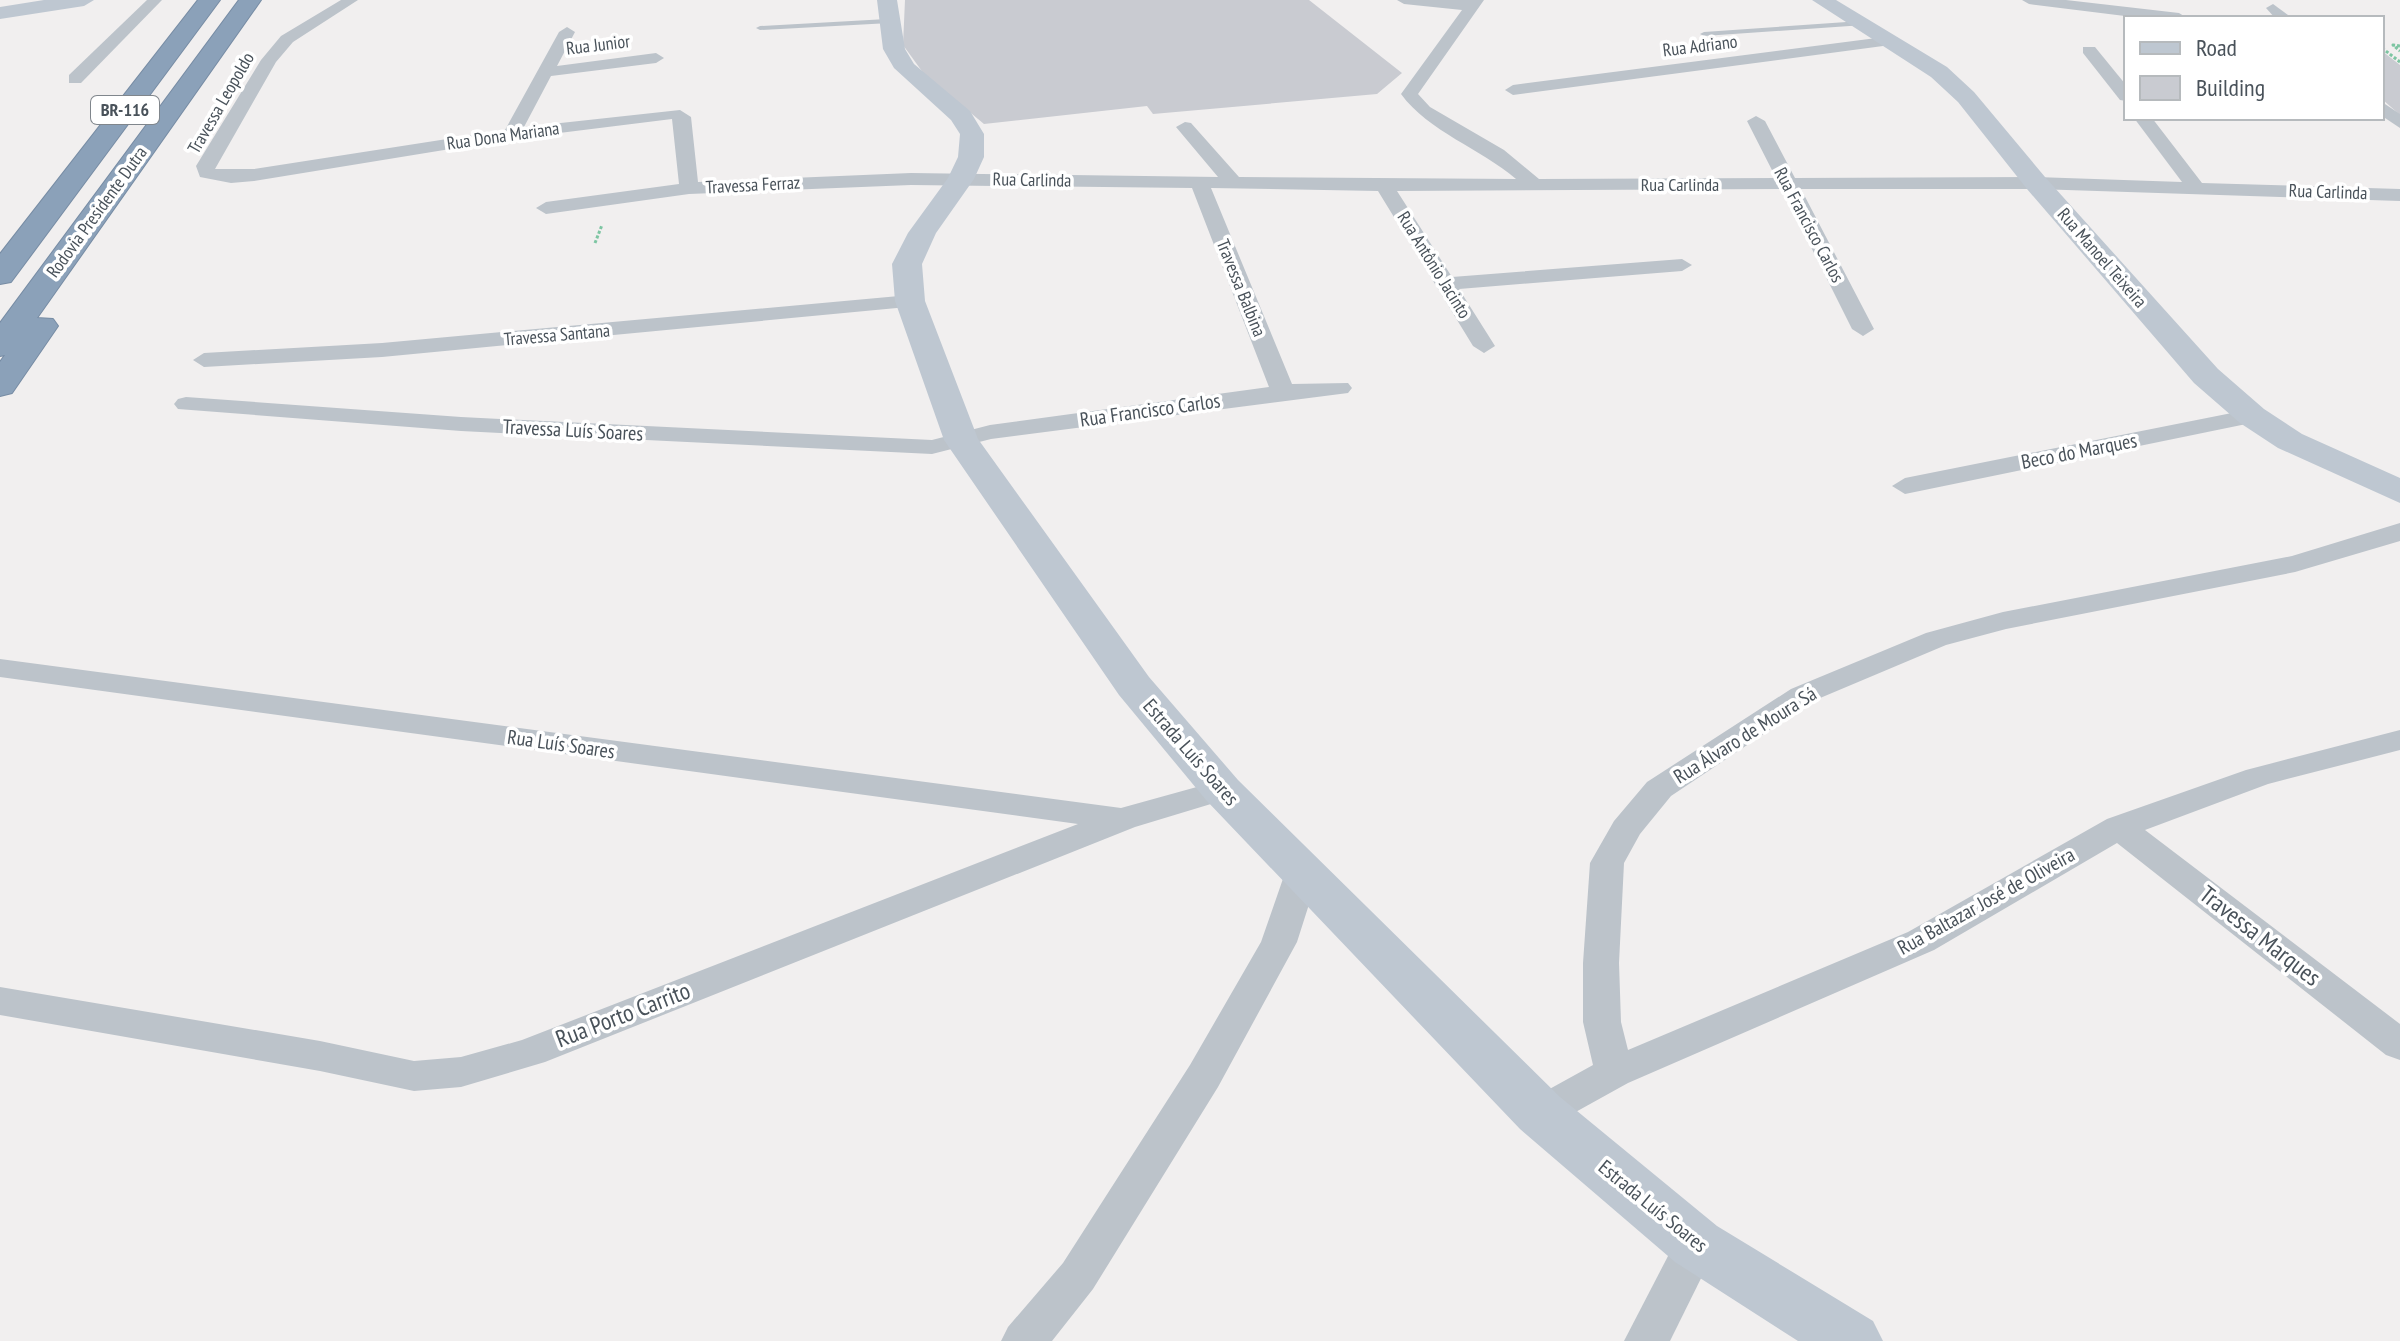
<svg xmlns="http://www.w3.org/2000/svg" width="2400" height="1341" font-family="'PT Sans Narrow',sans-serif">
<rect width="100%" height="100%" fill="#f1efef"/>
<g fill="#c9cbd1">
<path d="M905,0H1309L1402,73L1377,94L1153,114L1147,106L984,124L924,74L903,45Z"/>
<path d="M2382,51L2400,65V115L2382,99Z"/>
</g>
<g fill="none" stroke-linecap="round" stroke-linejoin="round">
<g stroke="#778ca4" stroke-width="2">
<g id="highway">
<path d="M198,0H220L11,282L0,284V254Z"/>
<path d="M239,0H261L37,318L53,319L58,326L12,393L0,396V362L5,355L0,356V323Z"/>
</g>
</g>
<g stroke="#7dc5a2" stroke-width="3" stroke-dasharray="3 2" stroke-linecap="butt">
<path d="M2400,46L2393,45L2400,51"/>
<path d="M2382,48L2400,62"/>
<path d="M595,243L602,225"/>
</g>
<g fill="#bcc3ca" fill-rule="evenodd">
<path d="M887,19L890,23L760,30L756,28L760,26Z"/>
<path d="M1861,21L1864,25L1704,36L1700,34L1704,32Z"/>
</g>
<g fill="#bcc3ca" fill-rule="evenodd">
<path d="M147,0H162L81,83H69V75Z"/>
<path d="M341,0H358L293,42L276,62L215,169H254L505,130L559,32L567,27L575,32L557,66L656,53L664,58L656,63L551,76L524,127L680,110L691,117L698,182L911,173L1218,177L1176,127L1185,122L1191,123L1239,177L1516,179C1480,148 1429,132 1401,94L1462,10L1404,4L1397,0H1484L1418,94L1430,107L1504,150L1539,179L1776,178L1747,121L1756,116L1765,121L1795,178L2036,177L2182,182L2134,118H2152L2202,183L2400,189V201L2036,189H1801L1874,329L1863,336L1852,329L1782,189L1397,191L1452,277L1682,259L1692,265L1682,271L1459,289L1495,346L1484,353L1473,346L1378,191L1211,188L1292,384L1348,383L1352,388L1348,393L991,439L932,454L461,431L178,409L174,404L178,399L186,397L461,417L932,440L990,425L1269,387L1192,188L911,185L689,194L546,214L536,208L546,202L679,184L672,119L511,139L254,181L231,183L200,177L196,166L261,60L281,36Z"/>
<path d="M2022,0H2066L2179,13L2187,18H2141L2029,4Z"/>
<path d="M2273,4L2292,18H2275L2266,8Z"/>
<path d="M1892,36L1898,38V44L1513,95L1505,90L1513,85Z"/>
<path d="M2083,47H2095L2126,85V101L2120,100L2083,53Z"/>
<path d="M2382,102L2400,114V128L2382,116Z"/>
<path d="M910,295L918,296L921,301L918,306L382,357L204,367L193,360L204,353L382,343Z"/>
<path d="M2252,409L2261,411L2264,416L2261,421L1905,494L1892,486L1905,478Z"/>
<path d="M2400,523V541L2295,572L2006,629L1946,645L1813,701L1671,796L1640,834L1624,863L1619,963L1621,1022L1628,1050L1908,932L2107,819L2246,770L2400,730V750L2268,784L2145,830L2400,1024V1060L2386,1055L2117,843L1934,950L1628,1083L1554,1124L1540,1129L1526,1124L1520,1113L1526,1102L1593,1065L1583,1022V963L1590,863L1614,821L1647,782L1791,689L1926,633L2003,612L2292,556Z"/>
<path d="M0,659L1121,808L1222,780L1234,783L1238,790L1234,797L1135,827L545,1062L461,1087L414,1091L320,1071L0,1015V987L320,1041L414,1061L461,1057L522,1040L1078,824L0,677Z"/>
<path d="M1302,861L1314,865L1319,873L1297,942L1218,1087L1093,1289L1052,1341H1001L1008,1327L1063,1263L1190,1065L1261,942L1285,873L1290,865Z"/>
<path d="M1696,1226L1711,1231L1718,1244L1670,1341H1624L1681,1231Z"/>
</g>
<g fill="#bec7d1" fill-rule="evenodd">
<path d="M44,0H94L84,6L0,19V7Z"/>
<path d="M877,0H897L905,49L914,64L970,111L984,134V157L974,179L936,233L922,264L925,301L978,439L1149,677L1238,780L1560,1097L1717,1226L1873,1321L1883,1341H1798L1675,1262L1520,1129L1206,800L1119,695L944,440L895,301L892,264L908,233L948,178L958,157L960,134L951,120L894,68L883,49Z"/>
<path d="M1812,0H1836L1947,67L1974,92L2045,177L2218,369L2264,409L2302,434L2400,478V503L2278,448L2240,423L2194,383L2027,189L1958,102L1931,77Z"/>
</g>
<use href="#highway" fill="#8ba1b9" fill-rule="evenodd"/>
</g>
<g text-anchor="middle" stroke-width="7" stroke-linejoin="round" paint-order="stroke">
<g font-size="18" fill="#49525a" stroke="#fff">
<text transform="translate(598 45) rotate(-7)" y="6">Rua Junior</text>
<text transform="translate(1700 46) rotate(-7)" y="6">Rua Adriano</text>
<text transform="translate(221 103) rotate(-60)" y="6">Travessa Leopoldo</text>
<text transform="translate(503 136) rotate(-8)" y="6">Rua Dona Mariana</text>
<text transform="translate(1032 180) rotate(1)" y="6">Rua Carlinda</text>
<text transform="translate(753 185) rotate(-3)" y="6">Travessa Ferraz</text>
<text x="1680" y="191">Rua Carlinda</text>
<text transform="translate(2328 192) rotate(2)" y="6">Rua Carlinda</text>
<text transform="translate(97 212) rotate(-54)" y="6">Rodovia Presidente Dutra</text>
<text transform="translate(1809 225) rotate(62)" y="6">Rua Francisco Carlos</text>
<text transform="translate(2102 258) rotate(49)" y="6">Rua Manoel Teixeira</text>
<text transform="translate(1434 265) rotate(58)" y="6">Rua Antônio Jacinto</text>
<text transform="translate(1241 288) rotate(68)" y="6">Travessa Balbina</text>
<text transform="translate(557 335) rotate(-5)" y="6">Travessa Santana</text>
</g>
<rect fill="#fff" stroke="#80868c" stroke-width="2" x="91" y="96" width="68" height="28" rx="6"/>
<g font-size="18" font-weight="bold" fill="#49525a">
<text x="125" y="116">BR-116</text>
</g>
<g font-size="20" fill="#49525a" stroke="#fff">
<text transform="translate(1150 410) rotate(-8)" y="7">Rua Francisco Carlos</text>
<text transform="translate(573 430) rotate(3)" y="7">Travessa Luís Soares</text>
<text transform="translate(2079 451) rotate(-11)" y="7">Beco do Marques</text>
<text transform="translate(1745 735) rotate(-32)" y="7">Rua Álvaro de Moura Sá</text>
<text transform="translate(561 744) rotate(8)" y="7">Rua Luís Soares</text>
<text transform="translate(1191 752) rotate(49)" y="7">Estrada Luís Soares</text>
<text transform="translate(1986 901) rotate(-29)" y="7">Rua Baltazar José de Oliveira</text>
<text transform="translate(1653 1206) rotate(39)" y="7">Estrada Luís Soares</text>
</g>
<g font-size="24" fill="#49525a" stroke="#fff">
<text transform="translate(2260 936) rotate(38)" y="8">Travessa Marques</text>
<text transform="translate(623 1015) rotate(-21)" y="8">Rua Porto Carrito</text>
</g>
</g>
<rect x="2124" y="16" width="260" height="104" fill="#ffffff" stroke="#b6babd" stroke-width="2"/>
<rect x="2140" y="42" width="40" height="12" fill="#bec7d1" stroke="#b6babd" stroke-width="2"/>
<text x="2196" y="56" font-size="24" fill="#49525a">Road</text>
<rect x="2140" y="76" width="40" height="24" fill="#c9cbd1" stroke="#b6babd" stroke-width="2"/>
<text x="2196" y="96" font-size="24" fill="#49525a">Building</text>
</svg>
